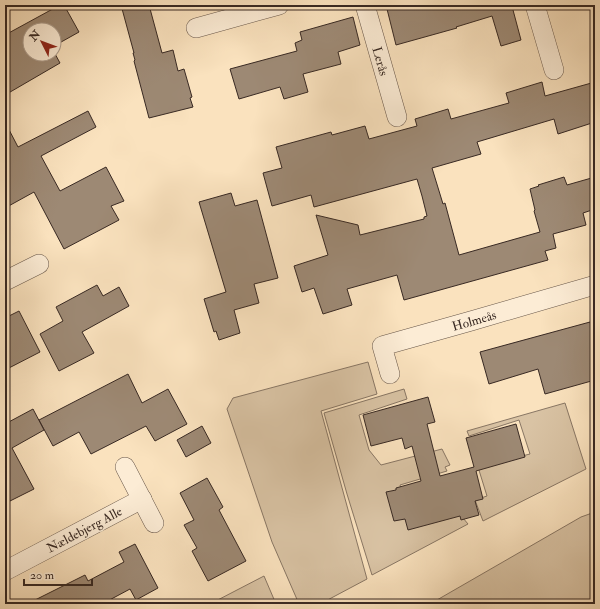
<svg xmlns="http://www.w3.org/2000/svg" width="600" height="609" font-family="'IM FELL Double Pica',serif">
<rect width="100%" height="100%" fill="#fae2be"/>
<filter id="stains"><feTurbulence type="fractalNoise" baseFrequency=".005" numOctaves="4"/><feColorMatrix values="0 0 0 0 .2 0 0 0 0 .09 0 0 0 0 .02 0 0 0 .5 -.17"/></filter>
<radialGradient id="worn" r=".72"><stop offset=".6" stop-color="#630" stop-opacity="0"/><stop offset="1" stop-color="#630" stop-opacity=".3"/></radialGradient>
<g fill="#d9c3a4" stroke="#887664">
<path d="M368,362L377,394L321,411L367,579L320,604H299L272,542L227,409L233,398Z"/>
<path d="M404,389L407,399L359,415L369,450L381,465L442,449L450,465L445,467L447,471L400,485L411,525L458,512L468,524L372,575L347,494L324,413Z"/>
<path d="M565,403L586,469L483,521L475,500L487,496L478,467L530,454L519,420L469,436L467,431Z"/>
<path d="M595,512V604H430L581,517Z"/>
<path d="M264,576L276,604H210Z"/>
</g>
<g fill="#9d8974" stroke="#382923">
<path d="M60,5H64L79,32L54,46V30H30V54H54V52L60,63L5,95V35Z"/>
<path d="M121,5H149L162,53L173,50L178,71L184,69L192,97L190,98L193,107L149,118L134,61L135,60L133,53H134Z"/>
<path d="M400,5H513V10L521,40L501,46L492,16L456,27L457,28L396,45L387,9Z"/>
<path d="M353,17L360,45L338,52L341,64L303,74L308,92L284,99L280,87L239,99L230,69L297,51L295,43L302,40L300,32Z"/>
<path d="M542,82L545,96L595,82V122L558,134L554,119L477,142L481,154L432,168L443,204L445,203L459,255L540,232L534,211L535,210L530,189L539,186L538,185L564,177L567,185L595,177V209L583,213L586,225L553,234L556,248L545,251L548,260L404,300L397,275L347,289L352,305L323,314L314,288L302,292L294,266L328,255L316,215L358,225L360,235L424,219V217L427,216L422,196L417,179L314,207L311,195L272,206L263,173L282,168L276,147L331,132L332,135L365,126L369,139L417,126L415,119L448,109L451,119L509,103L506,93Z"/>
<path d="M88,111L96,127L41,156L60,191L106,167L124,201L111,206L119,220L64,249L34,192L5,208V122L18,147Z"/>
<path d="M231,193L235,206L257,200L278,278L254,284L259,303L234,310L240,333L219,340L216,331L214,332L204,299L226,292L199,202Z"/>
<path d="M97,285L103,296L119,287L129,306L82,332L94,353L59,371L40,334L63,321L56,307Z"/>
<path d="M19,311L40,352L5,370V318Z"/>
<path d="M590,322L595,339V380L545,394L538,369L489,384L480,352Z"/>
<path d="M128,374L142,403L168,389L187,424L155,441L146,426L91,454L79,432L53,446L39,420Z"/>
<path d="M428,397L435,422L427,424L440,476L474,467L466,438L516,424L525,457L476,471L483,499L475,501L479,515L461,520L460,516L408,530L405,519L394,521L386,492L396,490V488L421,481L412,446L405,449L402,438L371,446L363,415Z"/>
<path d="M33,409L44,430L12,448L34,489L10,501L5,492V424Z"/>
<path d="M202,426L211,443L186,457L177,440Z"/>
<path d="M207,478L223,507L219,510L246,561L208,581L192,551L197,548L184,525L194,520L180,493Z"/>
<path d="M135,544L158,588L136,600L130,589L102,604H27L85,575L88,581L124,562L119,552Z"/>
</g>
<g fill="none" stroke-linecap="round" stroke-linejoin="round">
<g stroke="#68574a" stroke-width="20">
<g id="minor">
<path d="M365,5L397,117"/>
<path d="M535,5L554,70"/>
<path d="M196,28L279,5"/>
<path d="M5,281L39,264"/>
<path d="M390,374L382,346L471,321L595,285"/>
<path d="M125,467L154,523"/>
<path d="M5,571L142,499"/>
</g>
</g>
<use href="#minor" stroke="#fcecd5" stroke-width="19"/>
</g>
<g text-anchor="middle" stroke-width="3" stroke-linejoin="round" paint-order="stroke">
<g font-size="13" fill="#382923" stroke="#fcecd5">
<text transform="translate(381 61) rotate(74)" y="5">Lerås</text>
<text transform="translate(474 320) rotate(-16)" y="5">Holmeås</text>
<text transform="translate(84 529) rotate(-28)" y="5">Nældebjerg Alle</text>
</g>
</g>
<rect width="600" height="609" fill="none" stroke="#fae2be" stroke-width="20"/>
<rect x="6" y="6" width="588" height="597" fill="none" stroke="#382923" stroke-width="2"/>
<rect x="10" y="10" width="580" height="589" fill="none" stroke="#382923"/>
<g transform="translate(42 42) rotate(312)"><circle r="19" fill="#fcecd5" stroke="#ae9e8e"/>
<path d="M0-3L7 15L0 10L-7 15Z" fill="#8f2418"/>
<text y="-6" font-size="11" font-weight="bold" text-anchor="middle" fill="#382923">N</text>
</g>
<path d="M24 579v6h68v-6" fill="none" stroke="#382923" stroke-width="2"/>
<text x="30" y="579" font-size="12" fill="#382923" stroke="#fcecd5" stroke-width="3" paint-order="stroke">20 m</text>
<rect width="100%" height="100%" filter="url(#stains)"/>
<rect width="100%" height="100%" fill="url(#worn)"/>
</svg>
